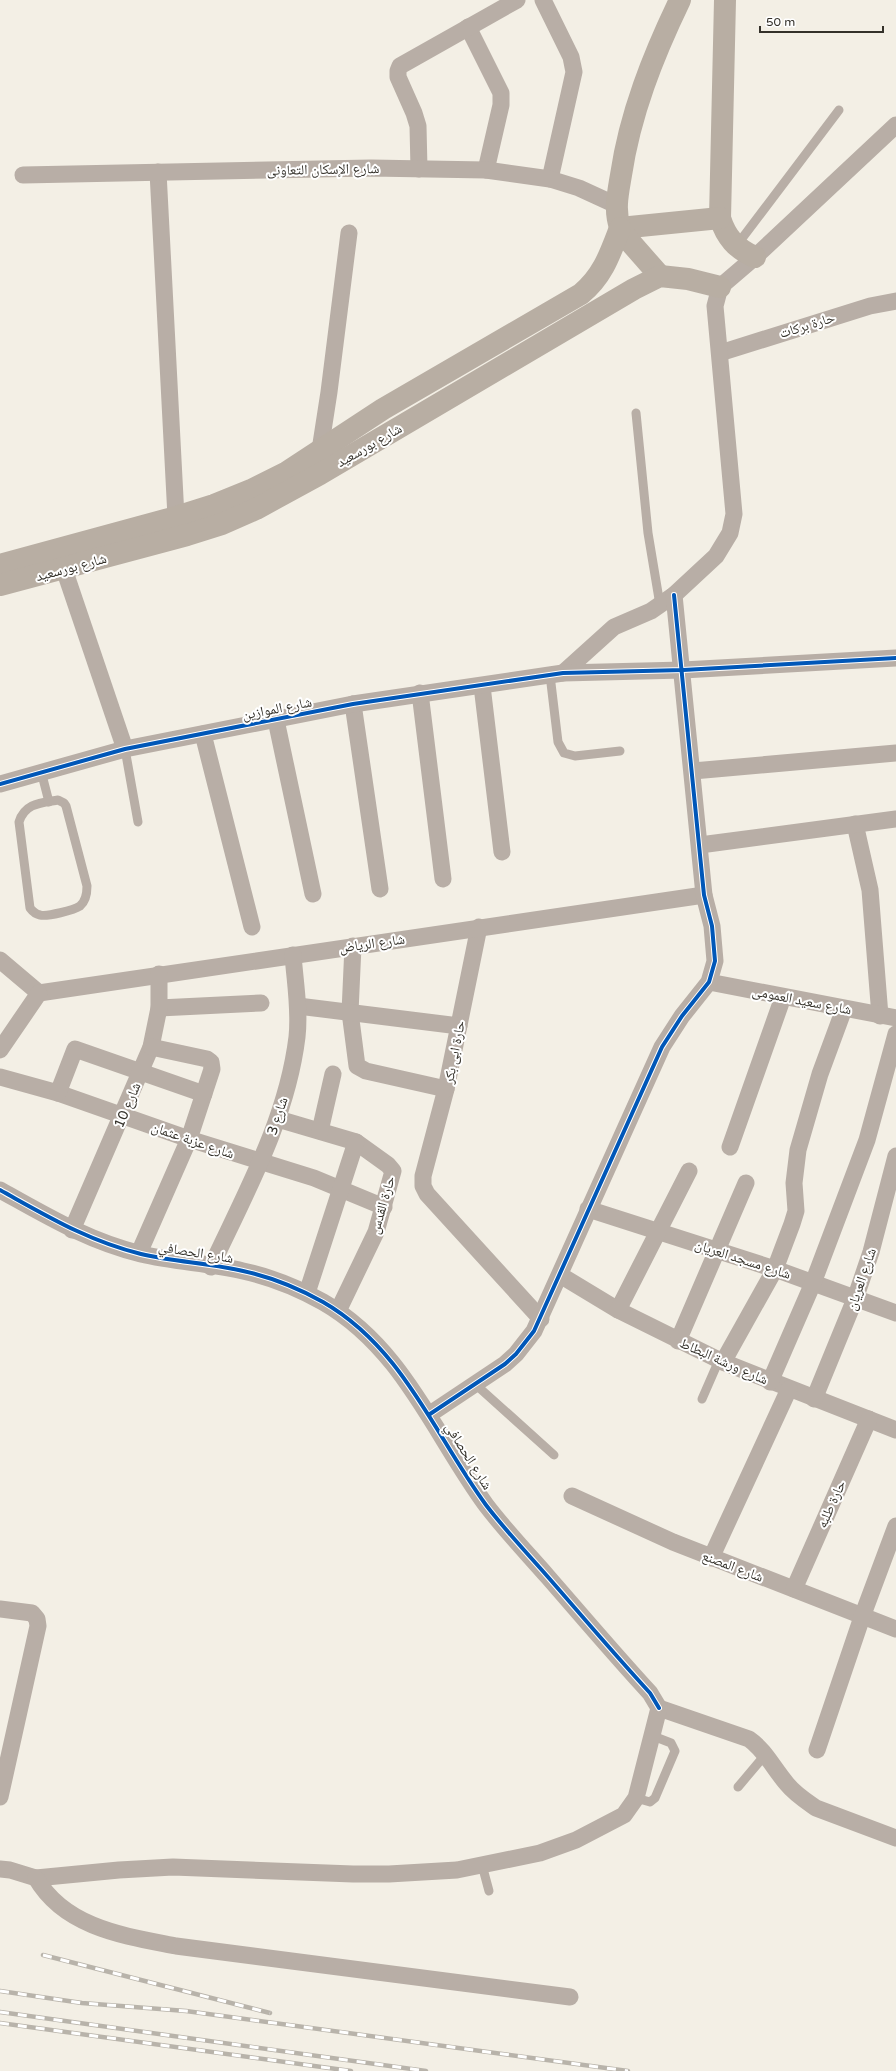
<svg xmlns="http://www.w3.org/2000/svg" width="896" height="2071" font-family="'Varela Round','Noto Naskh Arabic',sans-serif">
<rect width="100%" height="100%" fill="#f3efe5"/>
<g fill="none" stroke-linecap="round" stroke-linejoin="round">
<g stroke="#b8aea6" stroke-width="9">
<path d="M737,245L839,110"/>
<path d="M636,413L648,533L660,605"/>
<path d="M550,675L558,742L564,753L575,756L620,751"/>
<path d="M125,749L138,822"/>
<path d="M41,771L49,802"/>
<path d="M58,800L64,803L66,806L87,886C87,894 86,901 80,906C74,910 47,917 40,915C35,914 33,912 30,908L19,822C25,803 41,803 58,800Z"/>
<path d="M475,1384L554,1455"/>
<path d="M702,1399L719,1360"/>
<path d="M738,1787L765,1755"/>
<path d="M636,1798L650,1802L655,1798L675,1751L671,1743L653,1736"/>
<path d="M482,1865L489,1891"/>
</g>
<g stroke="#b8aea6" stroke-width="17">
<path d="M543,0L571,57L574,72L550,179"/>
<path d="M468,27L501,93V105L486,170"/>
<path d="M419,169L418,126L414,113L398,77V71L400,66L517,0"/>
<path d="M158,172L176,517"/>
<path d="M23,175L371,168L486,170L550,179L579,188L616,205"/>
<path d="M720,353L870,306L896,301"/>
<path d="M320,450L329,392L349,233"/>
<path d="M64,569L125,749"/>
<path d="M563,673L614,627L651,611L674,595L716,556L730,533L734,514L715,306L720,287L755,257L896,125"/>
<path d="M482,686L502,852"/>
<path d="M420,693L443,879"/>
<path d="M353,704L380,889"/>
<path d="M276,720L313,894"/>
<path d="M203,734L252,927"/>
<path d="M693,771L896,753"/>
<path d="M0,784L125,749L353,704L563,673L683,670L896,658"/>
<path d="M855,824L870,890L880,1016"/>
<path d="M700,845L896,819"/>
<path d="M479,927L446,1089L423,1176V1186L427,1194L541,1319"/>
<path d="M353,946L350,1012L357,1066L366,1071L446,1089"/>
<path d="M0,960L39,993"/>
<path d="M709,982L896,1018"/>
<path d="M39,993L704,895"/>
<path d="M298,1006L459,1026"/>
<path d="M159,1008L261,1003"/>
<path d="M0,1050L39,993"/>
<path d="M0,1077L58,1093L189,1139L314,1178L384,1207"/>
<path d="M58,1093L75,1049L204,1094"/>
<path d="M278,1119L356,1142L388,1165L393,1171L376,1232L338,1311"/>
<path d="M320,1131L333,1074"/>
<path d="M730,1147L783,997"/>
<path d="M0,1190C47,1216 88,1241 141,1254C175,1262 209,1263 243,1271C271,1277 298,1288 323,1302C403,1348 434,1434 486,1505C505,1530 527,1553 548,1577C582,1616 615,1655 650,1693L659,1708"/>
<path d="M588,1209L775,1269L896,1313"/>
<path d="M72,1230L151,1047L159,1008V974"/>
<path d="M139,1253L189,1139L212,1069L211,1062L207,1059L151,1047"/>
<path d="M211,1267C246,1192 287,1119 297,1037C300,1010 295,982 293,955"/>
<path d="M560,1275L618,1310L723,1362L896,1430"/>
<path d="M307,1293L356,1142"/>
<path d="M618,1310L689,1171"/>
<path d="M678,1341L746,1183"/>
<path d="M723,1362L775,1269L792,1224L796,1211L794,1183L798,1150L820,1074L844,1009"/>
<path d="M770,1382L813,1283L867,1140L896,1034"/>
<path d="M814,1399L855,1299L871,1252L896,1156"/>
<path d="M430,1414L505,1364L516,1354L534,1331L662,1047L682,1016L709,982L715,961L712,926L704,895L674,595"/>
<path d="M572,1496L673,1542L896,1629"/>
<path d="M711,1558L789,1389"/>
<path d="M794,1589L869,1419"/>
<path d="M0,1609L32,1613L37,1619L38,1626L0,1797"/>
<path d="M659,1708L749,1739C765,1750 774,1769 787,1784C795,1794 806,1801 816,1808L896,1838"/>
<path d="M817,1750L862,1617L896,1526"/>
<path d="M0,1869L10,1870L36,1878L119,1870L173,1867L353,1874H389L457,1870L540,1853L576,1840L624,1815L636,1798L659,1708"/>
<path d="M36,1878C65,1928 125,1936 176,1946L570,1997"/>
</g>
<g stroke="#b8aea3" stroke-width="22">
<path d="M725,0L720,218C726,237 736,249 755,257"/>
<path d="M620,228L720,218"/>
<path d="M660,276C653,267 622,235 620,227C614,210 618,193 621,175C630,114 653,56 680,0"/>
<path d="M0,565L176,517L214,505L251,490L287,472L383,409L581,294C603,276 610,254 620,228"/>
<path d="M0,585L187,535L222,524L256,509L320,474L634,289L660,276L688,279L720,287"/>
</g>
<g stroke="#b8b3aa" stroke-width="4.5">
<g id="rail">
<path d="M43,1955L270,2013"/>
<path d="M0,1991L82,2003L186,2011L628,2071"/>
<path d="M0,2012L426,2071"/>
<path d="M0,2023L351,2071"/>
</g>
</g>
<use href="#rail" stroke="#fff" stroke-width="3" stroke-dasharray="9" stroke-linecap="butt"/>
<g stroke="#fff" stroke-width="6">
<g id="cycleway">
<path d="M0,784L125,749L353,704L563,673L683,670L896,658"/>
<path d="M0,1190C47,1216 88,1241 141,1254C175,1262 209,1263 243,1271C271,1277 298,1288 323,1302C403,1348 434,1434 486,1505C505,1530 527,1553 548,1577C582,1616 615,1655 650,1693L659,1708"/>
<path d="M430,1414L505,1364L516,1354L534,1331L662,1047L682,1016L709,982L715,961L712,926L704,895L674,595"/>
</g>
</g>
<use href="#cycleway" stroke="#0057b8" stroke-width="4"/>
</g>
<g text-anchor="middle" stroke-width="4" stroke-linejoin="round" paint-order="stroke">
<g font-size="14" fill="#34312a" stroke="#fff">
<text transform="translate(323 169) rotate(-1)" y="5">شارع الإسكان التعاونى</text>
<text transform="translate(807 325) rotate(-17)" y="5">حارة بركات</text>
<text transform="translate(369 445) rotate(-30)" y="5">شارع بورسعيد</text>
<text transform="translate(71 567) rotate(-15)" y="5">شارع بورسعيد</text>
<text transform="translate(277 708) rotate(-11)" y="5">شارع الموازين</text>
<text transform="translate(372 943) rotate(-8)" y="5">شارع الرياض</text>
<text transform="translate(802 1000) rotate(11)" y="5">شارع سعيد العمومى</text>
<text transform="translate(454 1052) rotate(-79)" y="5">حارة ابى بكر</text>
<text transform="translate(127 1105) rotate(-67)" y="5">شارع 10</text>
<text transform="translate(277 1116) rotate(-72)" y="5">شارع 3</text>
<text transform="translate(193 1140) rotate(19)" y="5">شارع عزبة عثمان</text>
<text transform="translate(382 1205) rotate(-74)" y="5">حارة القدس</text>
<text transform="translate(196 1252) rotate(9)" y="5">شارع الحصافي</text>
<text transform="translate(743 1259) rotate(18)" y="5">شارع مسجد العريان</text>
<text transform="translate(861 1279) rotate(-71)" y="5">شارع العريان</text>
<text transform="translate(724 1361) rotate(24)" y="5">شارع ورشة البطاط</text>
<text transform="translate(469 1456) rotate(58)" y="5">شارع الحصافي</text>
<text transform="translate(831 1504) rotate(-66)" y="5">حارة طلبه</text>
<text transform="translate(733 1566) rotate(21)" y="5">شارع المصنع</text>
</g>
</g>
<path d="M760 26v6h123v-6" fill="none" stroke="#34312a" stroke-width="2"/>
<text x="766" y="26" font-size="12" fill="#34312a" stroke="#ffffff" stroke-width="3" paint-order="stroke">50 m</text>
</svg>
